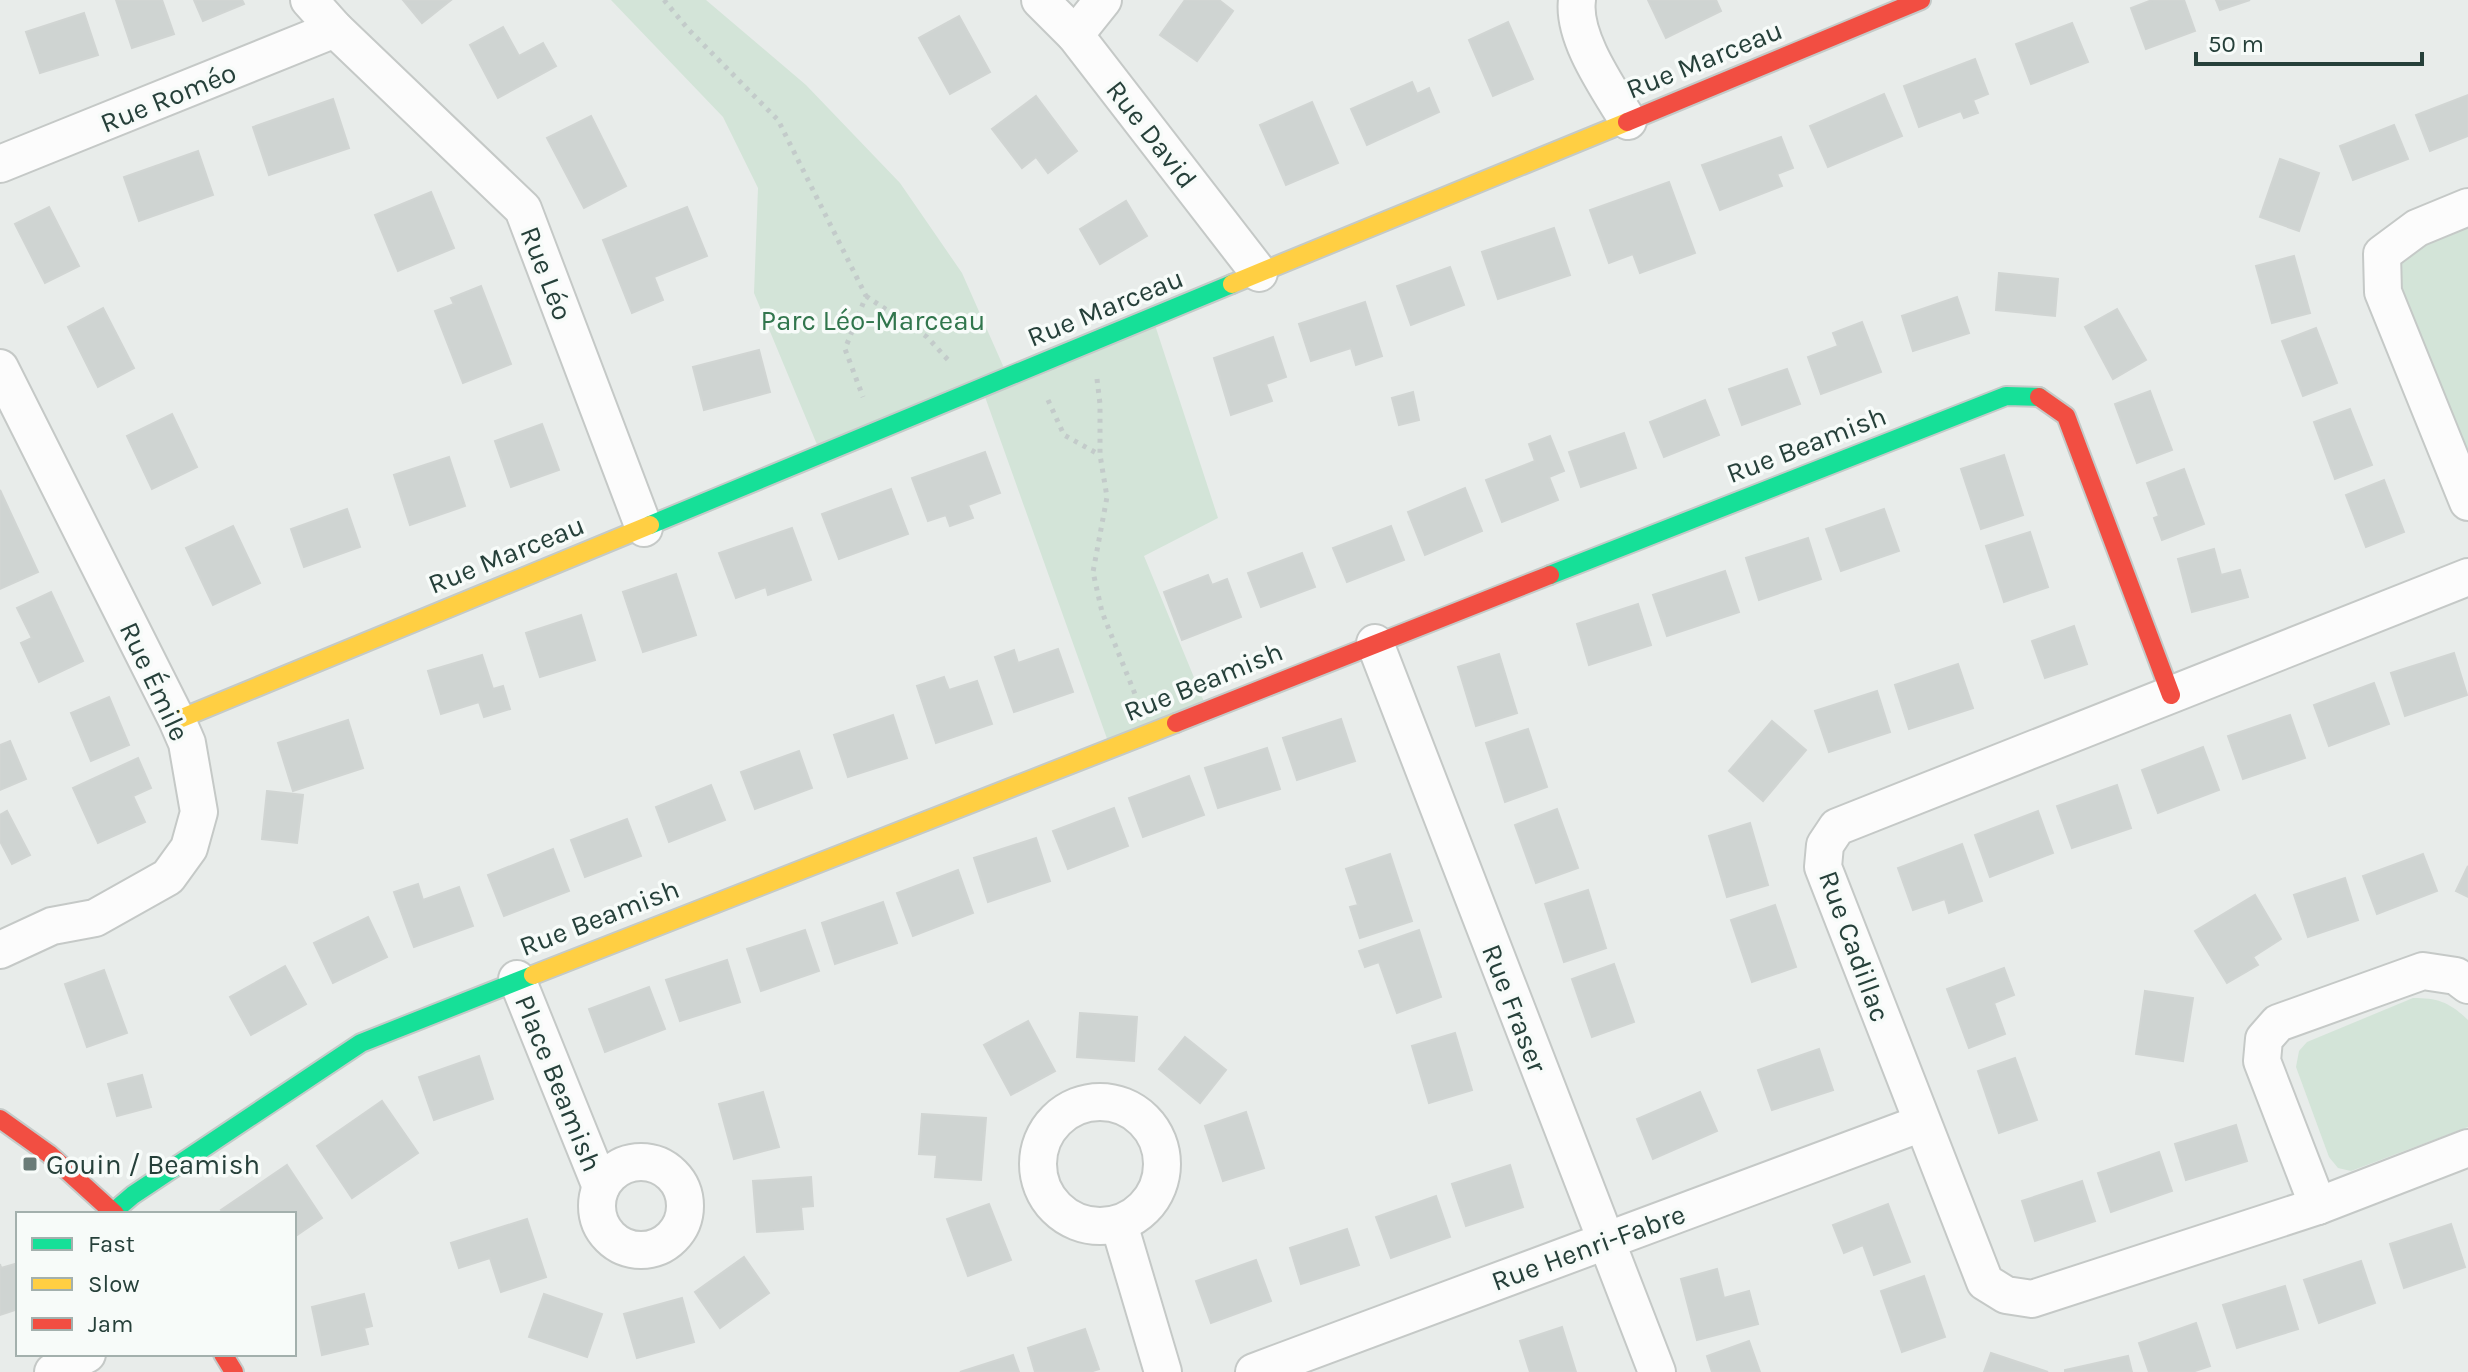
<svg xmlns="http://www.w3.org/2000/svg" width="2468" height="1372" font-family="Karla,sans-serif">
<rect width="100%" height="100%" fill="#e8ecea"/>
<g fill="#d3e4d8">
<path d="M611,0H706L806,85L900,183L962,273L1008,377L818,447L754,293L758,188L723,117Z"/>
<path d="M2468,207V502L2383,292L2417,228Z"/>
<path d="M1155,325L1218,518L1144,556L1207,709L1110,747L984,394Z"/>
<path d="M2413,998C2438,998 2449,1002 2468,1020V1127L2351,1171L2338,1168L2329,1157L2296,1067L2299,1051L2307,1042Z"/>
</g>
<g fill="#cfd4d2" stroke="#d1d5d3" stroke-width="2">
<path d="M116,0H162L174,34L132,48Z"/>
<path d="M194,0H242L244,4L203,21Z"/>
<path d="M403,0H451L422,23Z"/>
<path d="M1185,0H1219L1233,11L1197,61L1160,35Z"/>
<path d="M1648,0H1716L1721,11L1666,38Z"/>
<path d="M2152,0H2184L2195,31L2146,49L2131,8Z"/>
<path d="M2216,0H2250L2220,10Z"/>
<path d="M84,13L98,55L40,73L26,32Z"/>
<path d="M959,16L990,72L950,94L919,38Z"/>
<path d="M1508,22L1533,79L1493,96L1469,40Z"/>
<path d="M2072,23L2088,62L2031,84L2016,44Z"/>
<path d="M503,27L519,56L543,43L556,66L498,98L470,45Z"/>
<path d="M1975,59L1988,94L1973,100L1978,113L1964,118L1961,111L1919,127L1904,86Z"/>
<path d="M1412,82L1417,94L1429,88L1439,112L1367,145L1351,109Z"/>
<path d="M1884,94L1902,136L1828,167L1810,126Z"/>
<path d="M2468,95V136L2430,151L2416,115Z"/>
<path d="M1036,96L1077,151L1048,173L1036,157L1022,168L992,129Z"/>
<path d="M333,99L349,148L269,175L253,127Z"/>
<path d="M1312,102L1338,163L1286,185L1260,125Z"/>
<path d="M591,116L626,186L584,208L547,138Z"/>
<path d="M2394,125L2408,159L2353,180L2340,146Z"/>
<path d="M1781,137L1793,168L1777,174L1782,186L1720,210L1702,165Z"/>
<path d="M198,151L213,195L139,221L124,177Z"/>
<path d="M2280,159L2319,173L2299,231L2260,217Z"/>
<path d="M1669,182L1695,253L1640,273L1633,254L1609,263L1590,210Z"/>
<path d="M431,192L454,248L398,271L375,215Z"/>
<path d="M1126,201L1147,236L1100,264L1080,229Z"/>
<path d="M49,207L79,266L45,283L15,224Z"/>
<path d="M687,207L707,256L654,277L663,300L632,313L603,240Z"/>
<path d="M1554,228L1570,275L1498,299L1482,252Z"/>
<path d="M2294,256L2310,313L2272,323L2256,266Z"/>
<path d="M1450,267L1464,305L1411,325L1397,286Z"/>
<path d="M1999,273L2058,279L2055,316L1996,310Z"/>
<path d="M481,286L511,364L463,383L435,311L454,304L451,298Z"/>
<path d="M1957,297L1969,333L1913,351L1902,316Z"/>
<path d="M1365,302L1382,356L1356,365L1351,348L1311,361L1299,324Z"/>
<path d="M103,308L134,368L98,387L68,327Z"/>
<path d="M2117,309L2146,360L2113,379L2085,327Z"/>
<path d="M1862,322L1881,372L1821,394L1808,357L1838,346L1833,333Z"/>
<path d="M2316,328L2337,383L2303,396L2282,341Z"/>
<path d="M1273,337L1286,377L1266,384L1272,401L1231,415L1214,358Z"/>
<path d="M759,350L770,392L704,410L693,367Z"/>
<path d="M1787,369L1800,404L1742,425L1729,389Z"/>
<path d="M2150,391L2172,450L2137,463L2115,404Z"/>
<path d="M1413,392L1419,420L1399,425L1392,398Z"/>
<path d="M1705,400L1719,435L1664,457L1650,422Z"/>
<path d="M2350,409L2372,465L2335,479L2314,422Z"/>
<path d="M172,414L197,467L152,489L127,436Z"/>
<path d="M542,424L559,470L511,487L495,441Z"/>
<path d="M1624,433L1636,468L1581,487L1569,452Z"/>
<path d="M1550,436L1564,471L1549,477L1558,500L1502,522L1486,480L1535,461L1529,444Z"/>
<path d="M985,452L1000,493L968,505L973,518L950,526L946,515L928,521L912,478Z"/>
<path d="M2004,455L2023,515L1981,529L1961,469Z"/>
<path d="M449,457L465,506L410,525L394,475Z"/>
<path d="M2184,469L2204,524L2162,540L2154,518L2159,516L2147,483Z"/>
<path d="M2384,480L2404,532L2366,547L2346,495Z"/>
<path d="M1465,488L1482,531L1425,555L1408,512Z"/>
<path d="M891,489L908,534L839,559L822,514Z"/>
<path d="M0,490L38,572L0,589Z"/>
<path d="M347,509L360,547L304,567L291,529Z"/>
<path d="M1884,509L1899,551L1841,571L1826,529Z"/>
<path d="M233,526L260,583L213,605L186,548Z"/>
<path d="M1391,526L1404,560L1347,582L1333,548Z"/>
<path d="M792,528L811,580L768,595L766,587L736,598L719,553Z"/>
<path d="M2030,532L2048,587L2004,602L1986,546Z"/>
<path d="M1808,538L1821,579L1759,600L1746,558Z"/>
<path d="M2214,549L2221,575L2240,570L2248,597L2192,612L2178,559Z"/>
<path d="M1302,553L1315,587L1261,607L1248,573Z"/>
<path d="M1725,571L1739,612L1667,636L1653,595Z"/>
<path d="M676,574L696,635L643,652L623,592Z"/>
<path d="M1208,575L1212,585L1227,579L1241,617L1182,640L1164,592Z"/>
<path d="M51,592L83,661L39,682L21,643L32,638L17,608Z"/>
<path d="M1638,604L1651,645L1589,665L1577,624Z"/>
<path d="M581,615L595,660L540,677L526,633Z"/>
<path d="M2074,626L2087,664L2045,678L2032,641Z"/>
<path d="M1058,649L1073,692L1014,712L995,657L1014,650L1018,663Z"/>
<path d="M2454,653L2467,695L2405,716L2391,673Z"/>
<path d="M1499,654L1517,713L1476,726L1458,667Z"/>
<path d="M482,655L493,689L503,686L510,709L484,717L479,702L441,714L428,671Z"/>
<path d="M1958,664L1973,708L1909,729L1895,685Z"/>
<path d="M944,677L949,690L977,681L992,724L936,743L917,686Z"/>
<path d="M2374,683L2389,724L2329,746L2314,705Z"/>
<path d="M1877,691L1890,732L1829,752L1815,711Z"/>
<path d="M109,697L129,745L91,761L71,713Z"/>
<path d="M893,715L907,758L848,777L834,735Z"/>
<path d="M2290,715L2305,758L2243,779L2228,736Z"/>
<path d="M1341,719L1355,761L1297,780L1283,738Z"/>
<path d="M348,720L363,768L293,791L278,743Z"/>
<path d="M1772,721L1806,750L1763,801L1729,771Z"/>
<path d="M1528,729L1547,787L1505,802L1486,743Z"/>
<path d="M10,741L26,779L0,790V745Z"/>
<path d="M2203,747L2219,790L2158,813L2142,770Z"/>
<path d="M1267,748L1280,789L1218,808L1205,768Z"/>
<path d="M799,751L812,788L755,809L741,772Z"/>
<path d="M138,758L151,788L133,796L145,822L98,843L73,788Z"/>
<path d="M1189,776L1204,815L1143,837L1129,798Z"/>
<path d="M711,785L725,820L669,842L656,807Z"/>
<path d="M2117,785L2131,828L2072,848L2057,806Z"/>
<path d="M267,791L303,795L297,843L262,839Z"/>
<path d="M1114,808L1128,846L1068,869L1053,831Z"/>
<path d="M1557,809L1578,868L1536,883L1515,825Z"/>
<path d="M7,811L30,855L12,864L0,841V815Z"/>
<path d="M2038,811L2053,853L1990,877L1975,835Z"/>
<path d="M627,819L641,856L585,877L571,840Z"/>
<path d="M1750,823L1768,885L1727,897L1709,836Z"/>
<path d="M1036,838L1050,881L988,902L974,858Z"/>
<path d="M1962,844L1982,901L1949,913L1945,899L1913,910L1898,868Z"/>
<path d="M553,849L569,891L504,916L488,875Z"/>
<path d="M1390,854L1412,921L1360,938L1350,907L1358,905L1346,869Z"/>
<path d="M2423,854L2437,891L2377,914L2363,876Z"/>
<path d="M2468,866V897L2456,891Z"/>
<path d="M958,870L973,913L913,936L897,893Z"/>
<path d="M2345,878L2358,920L2308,937L2294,895Z"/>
<path d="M418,884L423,900L459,887L473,926L414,947L394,892Z"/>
<path d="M1588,890L1606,948L1564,962L1545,904Z"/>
<path d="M2255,895L2281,939L2253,957L2258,965L2227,983L2195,931Z"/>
<path d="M883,902L897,943L835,964L822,923Z"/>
<path d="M1775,905L1796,967L1752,982L1731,920Z"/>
<path d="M368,917L387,957L333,983L314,943Z"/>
<path d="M805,930L819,971L761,991L747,949Z"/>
<path d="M1419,930L1441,997L1397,1013L1379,962L1365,967L1359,951Z"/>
<path d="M727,960L740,1002L680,1021L666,980Z"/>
<path d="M1614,964L1634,1022L1592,1037L1572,979Z"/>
<path d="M285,966L306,1004L251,1035L230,997Z"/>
<path d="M2004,968L2014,995L1994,1003L2005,1034L1969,1048L1947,989Z"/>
<path d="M104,970L127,1033L87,1047L65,984Z"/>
<path d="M649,987L665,1029L605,1052L589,1009Z"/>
<path d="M2145,991L2193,998L2183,1061L2136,1054Z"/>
<path d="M1080,1013L1137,1017L1134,1061L1077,1057Z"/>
<path d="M1028,1021L1055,1071L1011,1095L984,1045Z"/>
<path d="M1455,1033L1472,1090L1429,1103L1412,1046Z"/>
<path d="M1185,1037L1226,1070L1200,1103L1159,1069Z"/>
<path d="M1819,1049L1833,1090L1772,1110L1758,1070Z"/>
<path d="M479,1056L493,1099L434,1120L419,1077Z"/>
<path d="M2015,1058L2037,1120L1999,1133L1978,1071Z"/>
<path d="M142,1075L151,1107L117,1116L108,1084Z"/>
<path d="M763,1092L779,1147L734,1159L719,1104Z"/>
<path d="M1700,1092L1717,1131L1653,1159L1637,1119Z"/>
<path d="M382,1101L418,1153L352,1198L317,1146Z"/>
<path d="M1246,1112L1264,1168L1223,1181L1205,1126Z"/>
<path d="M922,1114L986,1118L981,1180L935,1177L937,1155L919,1154Z"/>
<path d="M2236,1125L2247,1161L2186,1180L2175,1144Z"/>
<path d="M2159,1152L2172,1191L2111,1212L2098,1173Z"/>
<path d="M287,1165L322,1218L294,1237V1214H224L221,1210Z"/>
<path d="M1510,1165L1523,1207L1466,1226L1452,1184Z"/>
<path d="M811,1177L813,1206L801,1207L803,1229L757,1232L753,1181Z"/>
<path d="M2082,1181L2095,1221L2035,1241L2022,1201Z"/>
<path d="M1436,1196L1450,1237L1391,1258L1376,1217Z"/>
<path d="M989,1204L1011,1260L968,1276L947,1219Z"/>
<path d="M1888,1204L1910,1262L1874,1275L1863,1245L1844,1253L1833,1225Z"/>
<path d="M527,1219L546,1277L501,1292L490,1258L459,1268L451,1243Z"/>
<path d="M2451,1224L2465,1267L2404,1288L2390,1244Z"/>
<path d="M1347,1229L1359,1265L1301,1284L1290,1248Z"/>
<path d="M744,1257L769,1293L720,1328L695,1292Z"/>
<path d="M1256,1260L1271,1301L1211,1323L1196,1281Z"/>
<path d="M2361,1261L2375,1303L2319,1323L2304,1280Z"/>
<path d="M18,1263V1309L0,1315V1264L1,1268Z"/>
<path d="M1717,1269L1724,1298L1749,1291L1758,1324L1697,1340L1681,1279Z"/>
<path d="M1924,1276L1945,1337L1902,1352L1881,1291Z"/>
<path d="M2285,1286L2298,1329L2237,1348L2223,1305Z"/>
<path d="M364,1294L372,1326L364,1328L368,1344L322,1355L312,1307Z"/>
<path d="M544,1294L602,1314L587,1357L529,1337Z"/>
<path d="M682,1298L694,1342L637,1358L624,1314Z"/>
<path d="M2196,1323L2210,1366L2192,1372H2149L2139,1343Z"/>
<path d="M1562,1327L1576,1372H1530L1520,1341Z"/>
<path d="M1085,1329L1099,1369L1090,1372H1035L1028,1348Z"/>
<path d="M1749,1341L1760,1372H1712L1707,1356Z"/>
<path d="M1991,1353L2048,1372H1984Z"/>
<path d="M1013,1355L1019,1372H960Z"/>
<path d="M2128,1356L2132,1372H2065V1370Z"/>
</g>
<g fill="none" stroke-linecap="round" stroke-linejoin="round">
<g stroke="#c5c9c7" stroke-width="40">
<g id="street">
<path d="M309,0L335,29L523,209L644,528"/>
<path d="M1040,0L1075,35L1259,273"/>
<path d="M1577,0C1572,38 1609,89 1628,121"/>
<path d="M1075,35L1103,0"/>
<path d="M0,164L335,29"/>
<path d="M2468,207L2417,228L2382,254L2383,292L2468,502"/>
<path d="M0,368L177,720L187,743L199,812L189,848L168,877L95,918L52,926L0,950"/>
<path d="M2468,577L1837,827L1825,845L1823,867L1985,1282L2006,1295L2032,1299L2318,1206L2468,1148"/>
<path d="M1375,643L1657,1372"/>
<path d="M517,979L601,1187"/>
<circle cx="1100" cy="1164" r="62"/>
<circle cx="641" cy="1206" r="44"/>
<path d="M2318,1206L2262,1061L2264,1039L2278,1023L2423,971L2456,976L2468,985"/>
<path d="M1119,1224L1163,1372"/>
<path d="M53,1372L87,1354"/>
<path d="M1254,1372L1922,1123"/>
</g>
</g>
<g stroke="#c4cac8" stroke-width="22">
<g id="fast">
<path d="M650,525L1232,284"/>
<path d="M1550,575L2006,396L2039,397"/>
<path d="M113,1212L133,1195L361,1043L533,975"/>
</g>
</g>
<g stroke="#c4cac8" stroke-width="22">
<g id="slow">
<path d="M1232,284L1627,122"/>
<path d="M177,720L650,525"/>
<path d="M533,975L1176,723"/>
</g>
</g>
<g stroke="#c4cac8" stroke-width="22">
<g id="jam">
<path d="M1627,122L1921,0"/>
<path d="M2039,397L2066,416L2171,695"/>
<path d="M1176,723L1550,575"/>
<path d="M0,1119L49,1154L115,1214"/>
<path d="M223,1354L234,1372"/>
</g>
</g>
<g stroke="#c3cbca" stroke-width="5" stroke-dasharray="4 6" stroke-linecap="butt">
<path d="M664,0L688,29L778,120L866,296L845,349L863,397"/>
<path d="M866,296L927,337L950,362"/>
<path d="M1097,379L1100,404V455L1107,497L1093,572L1102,612L1137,699"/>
<path d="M1048,400L1064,435L1100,455"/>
</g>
<use href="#street" stroke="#fcfcfc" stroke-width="36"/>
<use href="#fast" stroke="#16e098" stroke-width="18"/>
<use href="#slow" stroke="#ffcf43" stroke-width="18"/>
<use href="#jam" stroke="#f24e42" stroke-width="18"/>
</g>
<rect fill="#6a7c78" stroke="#f7fbf9" stroke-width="3" x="22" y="1156" width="16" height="16" rx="4"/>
<g text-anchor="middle" stroke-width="7" stroke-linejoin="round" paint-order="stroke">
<g font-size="28" fill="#26403a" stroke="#f7fbf9">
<text transform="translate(1704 59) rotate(-22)" y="10">Rue Marceau</text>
<text transform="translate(168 97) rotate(-22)" y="10">Rue Roméo</text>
<text transform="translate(1152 134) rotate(52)" y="10">Rue David</text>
<text transform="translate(547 273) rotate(69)" y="10">Rue Léo</text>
<text transform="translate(1105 307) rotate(-22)" y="10">Rue Marceau</text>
<text transform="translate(1806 444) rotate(-21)" y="10">Rue Beamish</text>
<text transform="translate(506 554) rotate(-22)" y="10">Rue Marceau</text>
<text transform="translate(155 681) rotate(65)" y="10">Rue Émile</text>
<text transform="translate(1203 681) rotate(-22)" y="10">Rue Beamish</text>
<text transform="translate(599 917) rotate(-21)" y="10">Rue Beamish</text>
<text transform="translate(1855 946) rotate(70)" y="10">Rue Cadillac</text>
<text transform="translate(1515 1008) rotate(69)" y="10">Rue Fraser</text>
<text transform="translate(559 1083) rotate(68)" y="10">Place Beamish</text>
<text transform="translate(1588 1247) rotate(-20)" y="10">Rue Henri-Fabre</text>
</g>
<g font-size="28" fill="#31764d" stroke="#f7fbf9">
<text x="873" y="330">Parc Léo-Marceau</text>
</g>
<g font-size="28" fill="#26403a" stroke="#f7fbf9" text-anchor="start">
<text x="46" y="1174">Gouin / Beamish</text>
</g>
</g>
<rect x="16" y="1212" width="280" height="144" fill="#f7fbf9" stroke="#a3b0ad" stroke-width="2"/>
<rect x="32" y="1238" width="40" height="12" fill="#16e098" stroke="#a3b0ad" stroke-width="2"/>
<text x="88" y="1252" font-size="24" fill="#26403a">Fast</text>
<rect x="32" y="1278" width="40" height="12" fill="#ffcf43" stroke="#a3b0ad" stroke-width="2"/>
<text x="88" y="1292" font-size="24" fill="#26403a">Slow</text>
<rect x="32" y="1318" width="40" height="12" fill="#f24e42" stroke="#a3b0ad" stroke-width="2"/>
<text x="88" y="1332" font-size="24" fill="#26403a">Jam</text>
<path d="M2196 52v12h226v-12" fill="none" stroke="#26403a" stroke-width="4"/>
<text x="2208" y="52" font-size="24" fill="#26403a" stroke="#f7fbf9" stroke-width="6" paint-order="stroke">50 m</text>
</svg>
